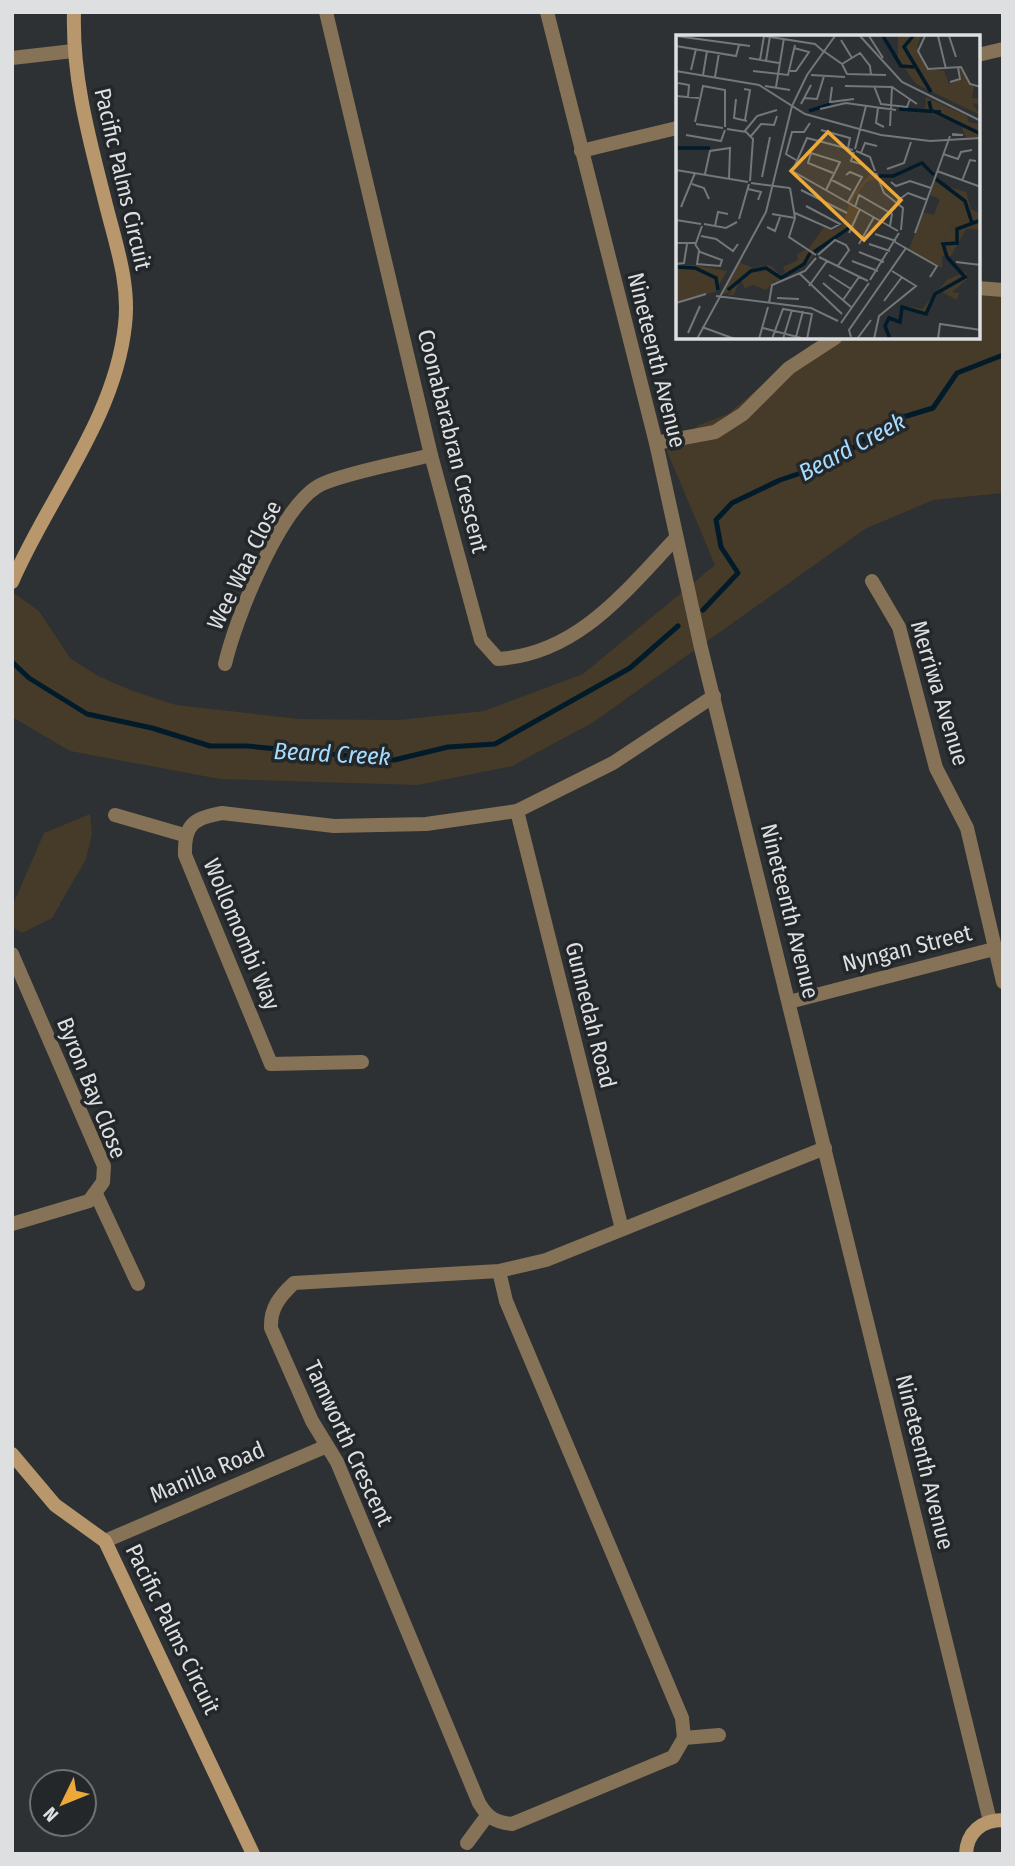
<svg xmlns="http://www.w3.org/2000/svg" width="1015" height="1866" font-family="'Fira Sans Condensed',sans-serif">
<rect width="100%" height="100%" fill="#2d3134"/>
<g fill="#463a28">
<path d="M978,293L1003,295V493L933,500L865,529L592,723L512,766L417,785L220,779L70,751L12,717V592L39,611L70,658L98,676L133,691L176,705L299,719L398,720L484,711L583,674L715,565L667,451L699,425L728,414L810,345L830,338H978Z"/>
<path d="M90,814L92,834L86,859L52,918L22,933L12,927V907L44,833Z"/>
</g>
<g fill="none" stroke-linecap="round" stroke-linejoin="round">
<g stroke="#011b2a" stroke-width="5">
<path d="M703,610L738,573L721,547L716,520L732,503L780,480L834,462L890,421L933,408L957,373L1003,355"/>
<path d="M12,662L29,678L87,714L152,728L210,746H247L394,760L448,747L495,744L630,668L678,626"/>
</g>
<g stroke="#867257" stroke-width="14">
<path d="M326,12L431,455L481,640L498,659C577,654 624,593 675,539"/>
<path d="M547,12L656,443L701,648L990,1821"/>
<path d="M978,55L1003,49"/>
<path d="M12,58L73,51"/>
<path d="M581,151L677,128"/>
<path d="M978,288L1003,290"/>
<path d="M656,443L715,432L743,414L789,368L835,338"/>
<path d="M872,581L899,627L936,768L967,828L1003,982"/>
<path d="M225,664C235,620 281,503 322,484C349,472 401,463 431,455"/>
<path d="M517,811L622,1229"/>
<path d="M115,815L184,835"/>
<path d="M12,954L104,1166L103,1182L89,1201L12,1224"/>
<path d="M789,1002L994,949"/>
<path d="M362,1062L271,1064L185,855C184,825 193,818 222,813L334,826L426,824L517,811L613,763L714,696"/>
<path d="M96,1194L138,1284"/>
<path d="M499,1271L506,1301L682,1718L684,1738L673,1757L512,1824C495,1822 488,1818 479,1803L337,1462L312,1421L271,1328C270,1308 280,1296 294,1283L499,1271L546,1260L825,1148"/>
<path d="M105,1541L327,1446"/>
<path d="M684,1738L719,1735"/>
<path d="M467,1843L487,1816"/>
</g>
<g stroke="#b7976b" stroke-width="14">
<path d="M12,582C48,498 115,419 125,325C130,284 116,245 106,205C90,141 72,79 74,12"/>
<path d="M12,1454L55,1505L105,1541L253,1854"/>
<path d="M966,1854C967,1832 982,1820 1003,1820"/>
</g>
</g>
<g text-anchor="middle" stroke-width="7" stroke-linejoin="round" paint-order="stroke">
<g font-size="23" fill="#dddfe1" stroke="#23272a">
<text transform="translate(123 179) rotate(77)" y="8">Pacific Palms Circuit</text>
<text transform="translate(657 360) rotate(76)" y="8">Nineteenth Avenue</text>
<text transform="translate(453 441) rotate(76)" y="8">Coonabarabran Crescent</text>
<text transform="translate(244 565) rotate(-64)" y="8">Wee Waa Close</text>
<text transform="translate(940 693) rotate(73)" y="8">Merriwa Avenue</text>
<text transform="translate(790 911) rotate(76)" y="8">Nineteenth Avenue</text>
<text transform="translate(242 934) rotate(67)" y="8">Wollomombi Way</text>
<text transform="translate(907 948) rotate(-14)" y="8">Nyngan Street</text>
<text transform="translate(591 1015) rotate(76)" y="8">Gunnedah Road</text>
<text transform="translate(92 1088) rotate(68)" y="8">Byron Bay Close</text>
<text transform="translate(349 1443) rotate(65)" y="8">Tamworth Crescent</text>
<text transform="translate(925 1462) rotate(76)" y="8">Nineteenth Avenue</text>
<text transform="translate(207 1472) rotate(-23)" y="8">Manilla Road</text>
<text transform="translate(173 1629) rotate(64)" y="8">Pacific Palms Circuit</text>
</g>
<g font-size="24" font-style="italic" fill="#a5dcff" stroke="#23272a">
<text transform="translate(852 447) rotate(-28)" y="8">Beard Creek</text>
<text transform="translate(332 754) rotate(3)" y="8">Beard Creek</text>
</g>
</g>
<g transform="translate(676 35)">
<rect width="304" height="304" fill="#2d3134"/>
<path d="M246,127L258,136L257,141L246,130L218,142L191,146L178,163L177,172L183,174L179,192L140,217L129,231L101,247L88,242L64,244L58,260H52L56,256L46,260L63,227L77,233L94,230L105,241L109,237L107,232L122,225L121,219L132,214L148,192L156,196L166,191L175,162L193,140H216Z" fill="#463a28"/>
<path d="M222,1H245L241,12L251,34L268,36L273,49L286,44L283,33L298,52L296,63L304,64V69L296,68L304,80L240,49L222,24ZM250,62L291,81L293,87L304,89V102L290,103L285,91L249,76ZM260,142L266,150L290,157L295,174L304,178V194H290L275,221H266V203L278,189L271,161L258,147ZM290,237L291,244L276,257L283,258L281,265L264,256L250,279L229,271L246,274L272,244Z" fill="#463a28"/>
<path d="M258,147L286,169L278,189L266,203V233L233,214L247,177L258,180L264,164L254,160ZM0,230H19L51,236L39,257L0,267ZM85,241L98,246L90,255L77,250L69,253L64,244Z" fill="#463a28"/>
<path fill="none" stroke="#011b2a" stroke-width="3.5" d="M207,1L225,31L238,32M237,1L228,12L255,57M253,66L255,75L305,99M223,74L265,77M133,76L155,69M0,113H34M203,141H217L246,128L258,140M260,144L289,166L296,188M138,217L173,193M0,232L19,233L40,243L42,255M52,255L75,236L90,233L105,243L128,229L134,218M214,304L209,291L213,283L224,287L226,272L250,279L259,259L289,242L271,222L267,209L281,208V194L305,185"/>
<path fill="none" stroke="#737779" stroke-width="2" d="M0,1L74,11M88,1L139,9L147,16M184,1L226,47L305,86M193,1L207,23M249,1L242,16L252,34L285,32L294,49L305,52M262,1L270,34M273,1L280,22M165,5L176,23M0,11L60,21L63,10M146,15L166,29L171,39M73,23L103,28M84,25L88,1M90,26L94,1M166,29L184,18L194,31L195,40M15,35L20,14M0,36L83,50L129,79L205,100L254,106L305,103M77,36L112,40L119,10M114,36H120L133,17L118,13M171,39L210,40M27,40L31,16M135,40L169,42M39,42L43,18M274,47L284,44L282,32M2,48L13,50L12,62M89,51L114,55M169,51L216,52L241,69M198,51L205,69L231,72L234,64M100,52L108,3M156,52L154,67L178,64M68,54L74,55L69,85M0,61L23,63M128,63L141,64L148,41M60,64L58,83L71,86M125,69L135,50M202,73L200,88L208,92M144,74L170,68L220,75M19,87L27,51L49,55V92M20,89L47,93M214,91L216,52M51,94L70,97L77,104L74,146M145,95L174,103L172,113M68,97L81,81L101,75M10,100L45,106L49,95M276,100H287L276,99M75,101L85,89L98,90L101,81M179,114L190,71M180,116L194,122L199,136M178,117L175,126L188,130M185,118L189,108L201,111M267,119L282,124L285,117L296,115M120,125L110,119L116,97H128L134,88M211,134L228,128L235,107M0,135L72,147M117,135L131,103L177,115M261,136L305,152M118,137L222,196M200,138L208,158L227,173L225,195M29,139L34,116L54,113L53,144M170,140L174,137L186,142L172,167M86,142L94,102M154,144L175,155M286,146L294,125L300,126M215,147L220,151L234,146L255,153M75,148L114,153M16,149L28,153L33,164M114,153L119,183L113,202L140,220M72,154L85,157L82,165M125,155L171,178M150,155L164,127L135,118L132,128L157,138M221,166L232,158L251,165M5,172L19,138M179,172L183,160L216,179L214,191M119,178L155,194L164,189L130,171M96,179L119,183M63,184L73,149M0,185L25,189M28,189L50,193L61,187M39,191L42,177L52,179M91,192L99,196L104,182M173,198L184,174M239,198L274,101M199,199L220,206M25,201L40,204L57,216L62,209M219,207L261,231L254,242M0,208H20L26,191M19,209L24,217L46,225L44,231L21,229L23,216M183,209L198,182M193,209L214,216M183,217L208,227M142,220L159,205L170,210L173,215L161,232M143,222L192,246M176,226L202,236M280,227L305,230M0,229L8,228L11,209M123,238L166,279M153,240L175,254M194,245L223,198M147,248L175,272M133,251L151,226M40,261L135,273L162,286M101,263L123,264M167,265L183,242M208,266L226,242M0,268L30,259M93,268L96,250L129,236L140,223M165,288L193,248M26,292L59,304M87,293L129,304M12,298L24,271M120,302L127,276M175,302L173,295L230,213M21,304L90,177L116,71L131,40L159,1M83,304L92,272M96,304L107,274L136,279L131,304M107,304L116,275M181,304L195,285M198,304L203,281L240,251L216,236M262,304L264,289L305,295"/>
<path fill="#eca93a" fill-opacity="0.15" stroke="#eca93a" stroke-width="3.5" d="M152,97L225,165L188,205L115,136Z"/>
<rect width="304" height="304" fill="none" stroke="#dddfe1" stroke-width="3.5"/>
</g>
<rect width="1015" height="1866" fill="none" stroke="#dddfe1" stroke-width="28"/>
<g transform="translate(63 1803) rotate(227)"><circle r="33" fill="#23272a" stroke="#6d7173" stroke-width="2"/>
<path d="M0-5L12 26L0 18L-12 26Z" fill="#eca93a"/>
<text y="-10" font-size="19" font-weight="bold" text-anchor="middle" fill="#dddfe1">N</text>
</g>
</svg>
